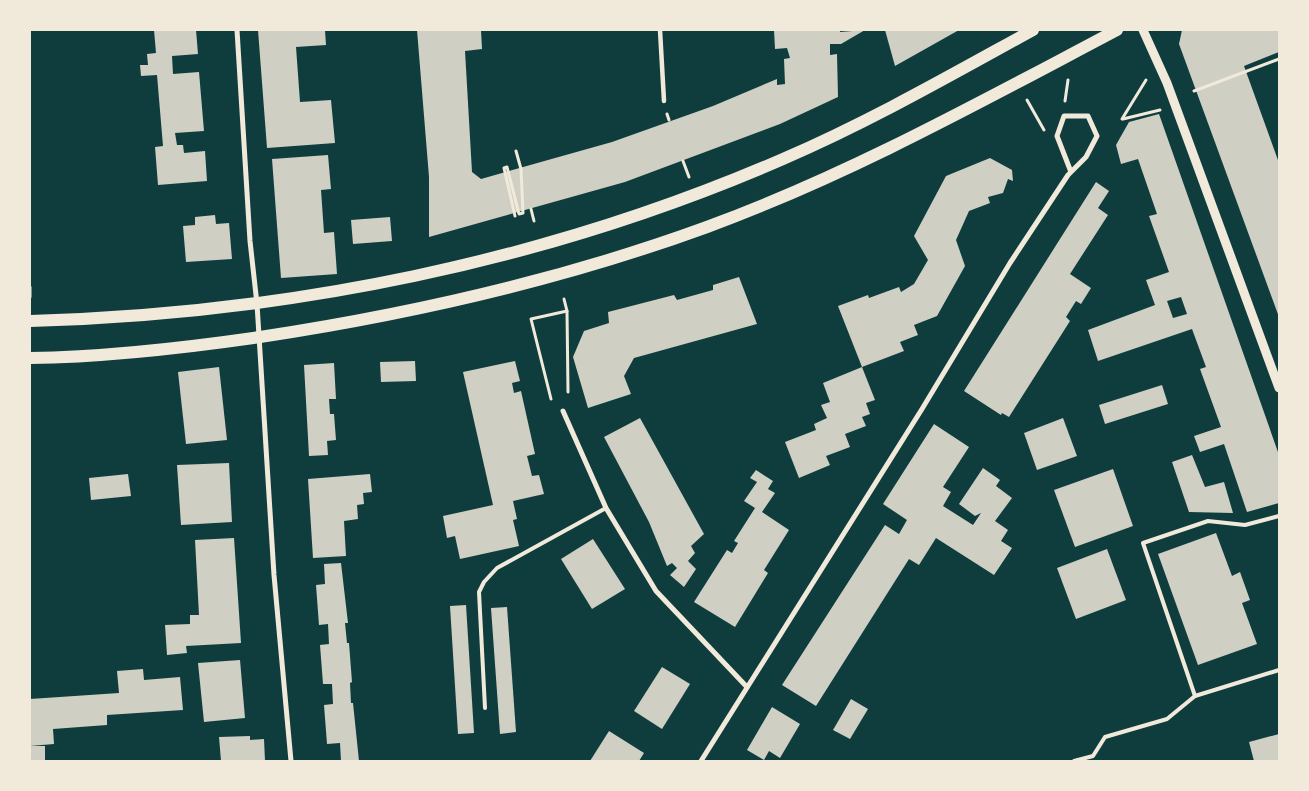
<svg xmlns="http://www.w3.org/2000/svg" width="1309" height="791" font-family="'Crimson Pro',serif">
<rect width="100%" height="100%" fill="#0f3d3e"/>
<g fill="#cfcfc3" fill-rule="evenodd">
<path d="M154,30H196L198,54L172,56L173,74L199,72L204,131L175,133L177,145H183L184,153L205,151L207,181L158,185L155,147L163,146L157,75L141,76L140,65H148L147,54L156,53Z"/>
<path d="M258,30H325L326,45L296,47L300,102L331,100L335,143L267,148Z"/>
<path d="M417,30H481L482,49L465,51L472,172L481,179L612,142L713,106L777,79V85L785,84L784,59L790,58L787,48L775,49L774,30H840V32L865,30L841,44H830V55L837,54L838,97L780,124L625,182L429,237V177Z"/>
<path d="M885,30H959L895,66Z"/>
<path d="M1182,30H1279V52L1244,66L1279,163V317L1179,44Z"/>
<path d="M1159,114L1279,455V503L1247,512L1224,444L1200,452L1194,436L1221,427L1200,369L1206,367L1192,329L1098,361L1088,330L1155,305L1146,280L1169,272L1149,216L1157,214L1138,159L1121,164L1116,145L1129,122ZM1181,297L1187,314L1173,318L1167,301Z"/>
<path d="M328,155L331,189L321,190L324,233L334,232L337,274L281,278L272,159Z"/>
<path d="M990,158L1012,170L1013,181L1008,179L1003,193L988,197L990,203L969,211L956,240L965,266L937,316L914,325L918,335L900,342L904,351L862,367L838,306L868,295L869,298L899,287L901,292L914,284L928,260L914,236L946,176Z"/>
<path d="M1096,182L1109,191L1098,208L1108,215L1070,274L1091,288L1081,304L1076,301L1066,317L1070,321L1009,417L1002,413L1001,415L964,391Z"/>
<path d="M215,215L216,224L229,223L232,259L186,262L183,226L195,225V217Z"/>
<path d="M390,217L392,241L353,244L351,220Z"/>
<path d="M739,277L757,324L634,358L624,376L631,394L588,408L573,357L584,331L609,323L608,312L674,295L677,300L713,290V285Z"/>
<path d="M415,361L416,381L381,382L380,362Z"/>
<path d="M515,361L520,381L512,383L514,393L521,391L535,454L527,456L532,476L539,475L544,494L513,501L517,519L513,520L519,546L460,559L455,536L447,538L443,516L493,505L463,372Z"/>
<path d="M334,363L336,399H329L330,414H334L336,440L327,441L328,455L309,456L304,365Z"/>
<path d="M219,367L227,440L186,444L178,372Z"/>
<path d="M862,367L875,400L866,403L870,414L862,417L866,426L845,434L850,447L826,456L830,465L799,478L785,442L816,430L814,424L827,418L821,405L830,402L823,383Z"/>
<path d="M1162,385L1168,404L1105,424L1099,405Z"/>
<path d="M640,418L704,534L691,546L695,553L688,561L696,569L684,587L670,575L677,568L672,563L667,566L649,522L604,437Z"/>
<path d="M1063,418L1077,456L1037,470L1024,433Z"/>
<path d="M934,424L969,447L943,487L951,492L943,506L973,525L981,513L975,516L959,504L983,468L1000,480L996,486L1012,498L995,521L1008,530L1001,541L1012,548L994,575L936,538L919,565L909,559L816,706L782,685L885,525L899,534L907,520L883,504Z"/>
<path d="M1192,455L1205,487L1224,482L1233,513L1189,512L1172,462Z"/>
<path d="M229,463L232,522L181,525L177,465Z"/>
<path d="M1113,469L1133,526L1075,547L1054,490Z"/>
<path d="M756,470L773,481L768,489L775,493L762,512L789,530L764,570L768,573L735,627L694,602L727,550L732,553L738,543L734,541L755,508L744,501L757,482L750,478Z"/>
<path d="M128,474L131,496L91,500L89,478Z"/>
<path d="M370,474L372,492L363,493L364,504L357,505L358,519L344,521L346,556L313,558L308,479Z"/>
<path d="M1216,533L1232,576L1240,572L1250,600L1242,603L1257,644L1198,665L1158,554Z"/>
<path d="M234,538L241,643L186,646L187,653L167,655L165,625L190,624V615H199L195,540Z"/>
<path d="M593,539L625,589L592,609L561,559Z"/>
<path d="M1107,549L1126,600L1076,619L1057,568Z"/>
<path d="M341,563L348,623H345L347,643H349L352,682L350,683L351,703H353L359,761H341L340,743L327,744L324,705L333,704L332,684H323L320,645L329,644L328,624L319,625L316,585L325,584L324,564Z"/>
<path d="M466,605L474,733L458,734L450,606Z"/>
<path d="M507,607L516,732L500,734L491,608Z"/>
<path d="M240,660L245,718L204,722L198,663Z"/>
<path d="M662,667L690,684L662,729L634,711Z"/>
<path d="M143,669L144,680L180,677L183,710L107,715V725L53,729L54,744L30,746V699L119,693L117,671Z"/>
<path d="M851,699L868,709L850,739L833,730Z"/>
<path d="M772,707L800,724L780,758L769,751L764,760L747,750Z"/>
<path d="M609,731L644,753L639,761H590Z"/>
<path d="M1279,734V761H1254L1249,742Z"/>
<path d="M250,736V740L264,739L265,761H221L219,737Z"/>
<rect x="30" y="746" width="15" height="15"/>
</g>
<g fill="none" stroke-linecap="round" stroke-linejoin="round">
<g stroke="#f1e9da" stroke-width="3">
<path d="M1194,91L1279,59"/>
<path d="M1027,100L1044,130"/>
<path d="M1065,101L1068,80"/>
<path d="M667,114L669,120"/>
<path d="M1122,119L1146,80"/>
<path d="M1123,119L1160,110"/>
<path d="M683,161L689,177"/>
<path d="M531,209L534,221"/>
<path d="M515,216L504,168L507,167L519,214L523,213L521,169L516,151"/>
<path d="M30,287V297"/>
<path d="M564,299L567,311L568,392"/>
<path d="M551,399L531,319L567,311"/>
</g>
<g stroke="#f1e9da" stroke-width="4">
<path d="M1195,696L1143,543L1208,521L1245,525L1279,516"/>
<path d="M485,708L479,592L484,582L497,568L606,508"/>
<path d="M1074,761L1093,756L1105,737L1167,719L1195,696L1279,670"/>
</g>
<path stroke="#f1e9da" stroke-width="4.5" d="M660,30L664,101"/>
<g stroke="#f1e9da" stroke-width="5">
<path d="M237,30L250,241L257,304L274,575L291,761"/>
<path d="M563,411L606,508L656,591L746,686"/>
<path d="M701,761L922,409L1010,263L1068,175L1086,157L1097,136L1088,116H1064L1057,136L1071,172"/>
</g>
<path stroke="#f1e9da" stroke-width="9" d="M1143,30L1167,83L1279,388"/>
<g stroke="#f1e9da" stroke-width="12">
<path d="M30,321C288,314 546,262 783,159C869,122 951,75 1033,30"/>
<path d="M30,358C107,357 184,348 260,337C412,314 562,280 707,227C849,175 984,100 1117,30"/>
</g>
</g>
<rect width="1309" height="791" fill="none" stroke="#f1e9da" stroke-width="62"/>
</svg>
